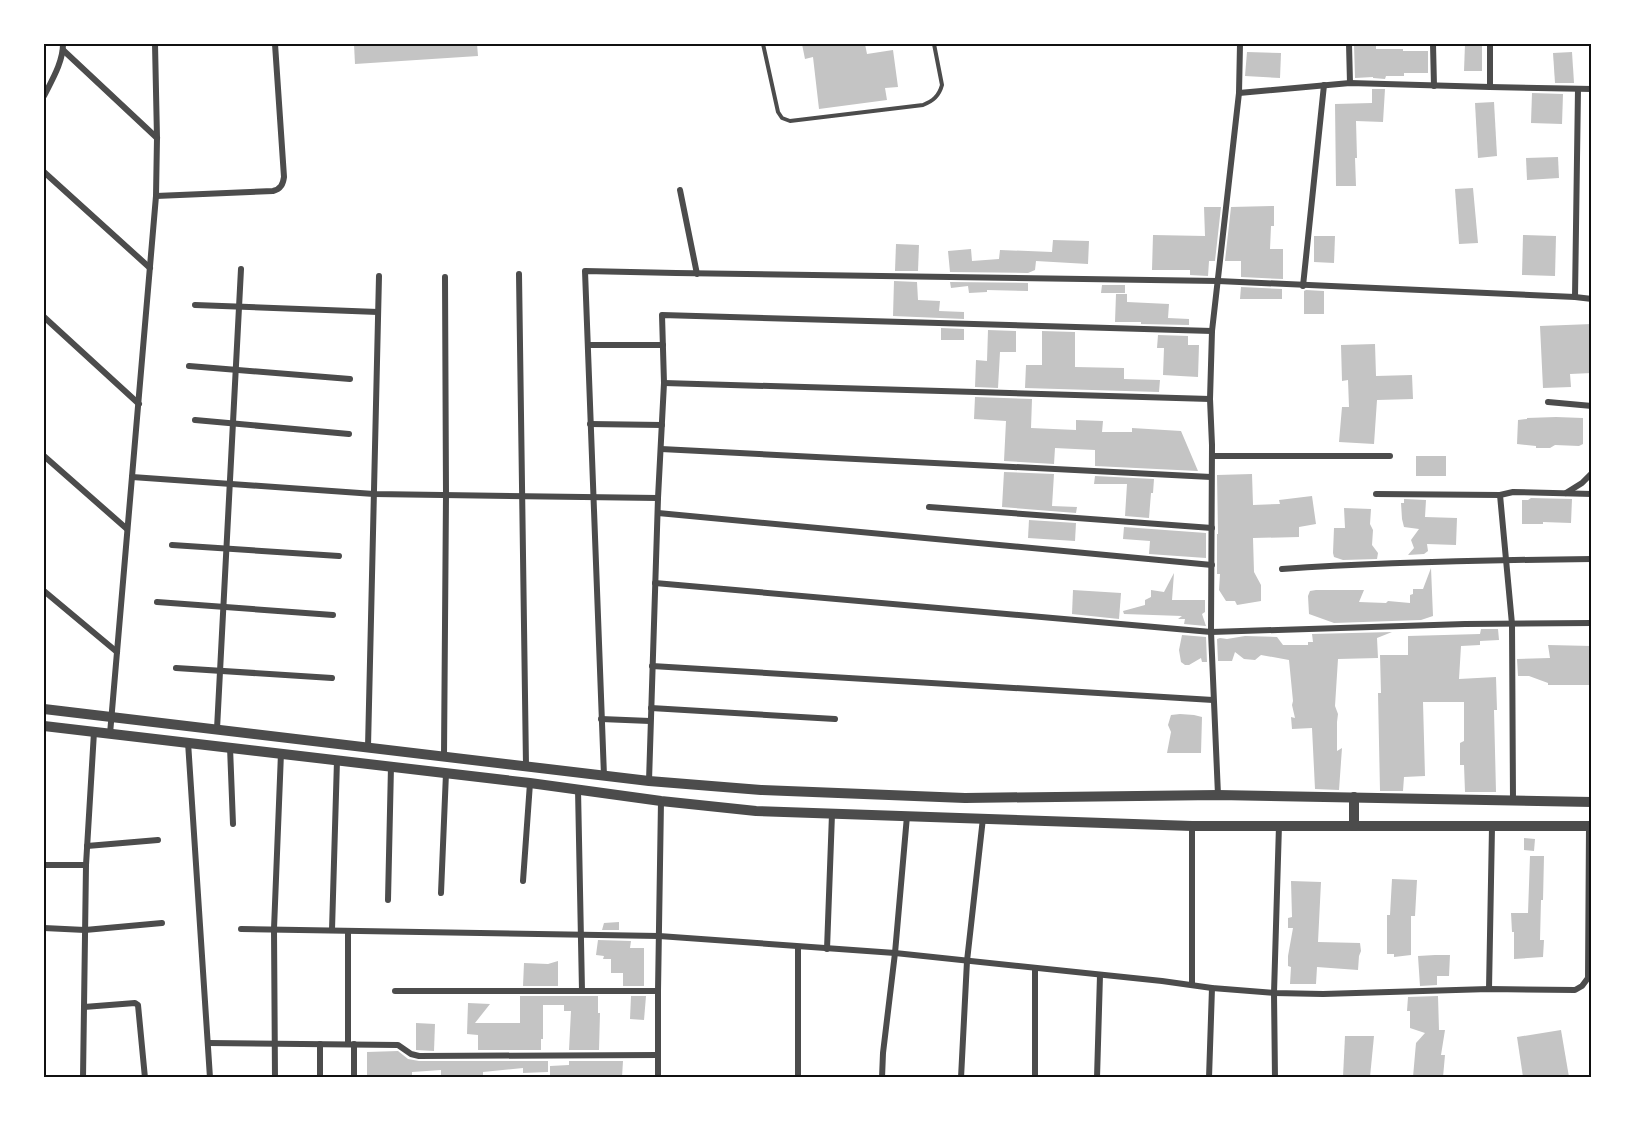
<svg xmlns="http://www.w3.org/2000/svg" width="1635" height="1121" font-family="'Fira Sans',sans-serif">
<rect width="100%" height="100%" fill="#fff"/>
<g fill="#c4c4c4">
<path d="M354,44H477L478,56L355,64Z"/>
<path d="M802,44H865L867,54L893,50L898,87L885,88L887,100L819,109L813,57L805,59Z"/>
<path d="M1354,44H1376V49H1403V51H1428V73H1404V76H1386L1385,79L1373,78V77L1355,78Z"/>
<path d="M1465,44H1482V71H1464Z"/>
<path d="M1247,52L1281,53L1280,78L1245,76Z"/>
<path d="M1572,52L1574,83H1555L1553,53Z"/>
<path d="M1372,89H1385L1383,122L1356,121L1357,158H1355L1356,186H1336L1335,104L1372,103Z"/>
<path d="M1532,93L1563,94L1562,124L1531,123Z"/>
<path d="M1494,102L1497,156L1478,158L1475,103Z"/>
<path d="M1558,157L1559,178L1527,180L1526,158Z"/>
<path d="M1473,188L1478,243L1459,244L1455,189Z"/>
<path d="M1274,206V226H1271L1270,249H1283V279L1241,277V261H1225L1231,207Z"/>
<path d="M1204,207H1221L1215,261H1209L1208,276L1190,275V270H1152L1153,235L1205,236Z"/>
<path d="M1523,235L1556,236L1555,276L1522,275Z"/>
<path d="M1314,236H1335L1334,263L1314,262Z"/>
<path d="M1053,240L1089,241L1088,264L1036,261L1035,270L1028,273L950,272L948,251L971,249L972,261L999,259L1000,250L1052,252Z"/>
<path d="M896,244L919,245L918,271H895Z"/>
<path d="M894,281L917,282L918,300L940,301L939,311L964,312V319L893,316Z"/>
<path d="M950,282L1028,283V291L987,290V292L969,293L968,286L951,288Z"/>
<path d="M1102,285H1125V293H1101Z"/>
<path d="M1241,287L1282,289V299H1240Z"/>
<path d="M1306,290L1324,291V314H1304V291Z"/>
<path d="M1116,294H1127V302L1169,304L1168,318L1189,319V325L1141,324V322H1115Z"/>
<path d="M1592,324V373L1570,374L1571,387L1543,388L1540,326Z"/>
<path d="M941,328L964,329V340H941Z"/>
<path d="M988,330L1016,331V352H1000L998,388L975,387L976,360L987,361Z"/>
<path d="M1042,331L1075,332V367L1124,368V379L1160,380L1159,392L1025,388L1026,365H1042Z"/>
<path d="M1158,335L1188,336V345H1199L1198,377L1163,375L1164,348H1157Z"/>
<path d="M1375,344L1376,376L1412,375L1413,399L1377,400L1374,444L1339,442L1342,407H1349L1348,380L1342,381L1341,345Z"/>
<path d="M975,397L1032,399L1031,428L1076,430V420L1103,421L1102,432H1132V428L1181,431L1198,471L1095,466V450L1055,448L1054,464L1004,461L1006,421L974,419Z"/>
<path d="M1556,417L1583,418V444L1579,446L1555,445L1550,448H1536V446L1517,444L1518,420L1527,419V418Z"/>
<rect x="1416" y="456" width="30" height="20"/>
<path d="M1004,472L1054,474L1052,506L1077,507L1076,513L1002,507Z"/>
<path d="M1252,474L1253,505L1280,504L1279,500L1312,496L1316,524L1299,527V537L1253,538L1254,572L1261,585V601L1237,605L1235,601H1226L1219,590L1220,574H1217V534H1218L1217,475Z"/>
<path d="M1095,476L1154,479L1153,493H1151L1149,518L1125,516L1127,484H1094Z"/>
<path d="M1531,498L1572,499L1571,523L1543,522V524H1522V500H1528Z"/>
<path d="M1404,499L1426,500L1425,517L1457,518L1456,545L1427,544L1428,551L1424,554L1408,555L1414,548L1411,540L1419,529L1404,527L1402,519L1401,503H1404Z"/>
<path d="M1344,508L1371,509L1370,524L1373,530L1372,545L1378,553L1377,559L1343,560L1334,557L1333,553L1334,528H1345Z"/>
<path d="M1029,520L1076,523L1075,541L1028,538Z"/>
<path d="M1124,527L1206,533V558L1149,554L1150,541L1123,539Z"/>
<path d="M1431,568L1433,616L1421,620L1334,623L1309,614L1308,596L1310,591L1316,590H1364L1359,602L1386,603L1388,601L1410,603V595L1413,594V589H1423Z"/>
<path d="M1174,573L1172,600H1205V612L1202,614L1206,626L1184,624L1185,619H1178L1182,616L1124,614L1123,611L1145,605V600L1151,597V590L1164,592Z"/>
<path d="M1073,590L1121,593L1119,619L1072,614Z"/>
<path d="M1481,629H1498L1499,640L1480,641V645L1461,646L1459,679L1496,677L1497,710H1494L1496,792H1465L1464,765H1460V743L1464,741V702H1423L1425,776L1404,777L1403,791H1380L1378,693H1381L1380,655H1408V636L1480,634Z"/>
<path d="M1392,632L1377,638L1378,658L1338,659L1335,706L1338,714L1337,722V751L1342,748L1339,790L1315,789L1312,728L1292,729L1291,717L1295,718L1292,705L1293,701L1289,660L1261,655L1255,660L1244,659L1235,652L1232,661H1218L1217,639L1220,638L1227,639L1245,636L1277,637L1283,645H1308V642H1313L1312,634Z"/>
<path d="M1182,635L1206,637L1207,662H1202L1201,658L1189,665H1185L1181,662L1179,650Z"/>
<path d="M1548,645L1592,646V685H1548V683L1529,676H1518L1517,659L1550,658Z"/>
<path d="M1180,714L1194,715L1202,717L1201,753H1167L1171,732L1168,725L1171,715Z"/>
<path d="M1524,838L1535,839L1534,851L1524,850Z"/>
<path d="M1530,856H1544L1543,900H1541L1540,940H1544L1543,957L1514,959V932H1512L1511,913H1528Z"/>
<path d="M1392,879L1417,880L1415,916H1411V955L1394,957V954H1387V915H1390Z"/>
<path d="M1291,881L1321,882L1318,942L1360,943L1361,951L1359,956L1358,970L1317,967L1316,984H1290L1291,967L1288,966V956L1293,928H1288V918L1292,917Z"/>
<path d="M619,922V930H602L604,923Z"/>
<path d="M598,940L631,941L630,948H644V986H623V973H611V959H603L604,956L596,955Z"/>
<path d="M1435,955H1450L1449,976H1437V985L1420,986L1418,956Z"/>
<path d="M558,961V986H523L524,963L548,964Z"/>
<path d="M520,996H598V1013H600L599,1050H569L571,1011H564V1005H543V1039H541V1050H478V1035L467,1034L468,1003L490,1004L475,1023H520Z"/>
<path d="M631,996H646L644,1020L630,1019Z"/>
<path d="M1438,996L1439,1030H1445L1441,1055H1445L1443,1077H1413L1416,1043L1425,1033L1410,1028V1011H1407L1408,997Z"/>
<path d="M416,1023L435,1024L434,1051L416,1050Z"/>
<path d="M1561,1030L1569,1077H1523L1517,1037Z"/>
<path d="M1345,1036H1374L1370,1077H1343Z"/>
<path d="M398,1051L408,1059L419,1061H548V1072L523,1073V1068L483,1072V1077H441V1070L412,1072V1077H367V1052Z"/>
<path d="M569,1061H623L622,1077H550V1066L569,1065Z"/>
</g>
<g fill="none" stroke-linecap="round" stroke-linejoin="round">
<path stroke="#4c4c4c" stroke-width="4" d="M763,44L778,112L782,118L790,121L923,105C933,101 939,96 942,85L934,44"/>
<g stroke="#4c4c4c" stroke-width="6">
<path d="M1349,44L1350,83"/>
<path d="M1433,44L1434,86"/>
<path d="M1490,44V87"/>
<path d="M63,50L157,138"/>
<path d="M1239,93L1350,83L1490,87L1592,89"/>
<path d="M44,96C52,80 63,62 63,44"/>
<path d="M44,172L150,268"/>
<path d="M680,190L697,274"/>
<path d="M156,196L273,191C281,189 283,184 284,177L275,44"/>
<path d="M519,274L526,766"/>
<path d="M1303,286L1324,85"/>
<path d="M1575,297L1578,89"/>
<path d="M195,305L378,312"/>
<path d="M44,317L139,404"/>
<path d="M588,345H663"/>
<path d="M189,366L350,379"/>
<path d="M664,383L1210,399"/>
<path d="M1548,402L1592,406"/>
<path d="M195,420L349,434"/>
<path d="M590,424L662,425"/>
<path d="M661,449L1211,477"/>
<path d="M44,456L127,529"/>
<path d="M1212,456H1390"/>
<path d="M132,477L374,494L658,498"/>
<path d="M1566,493L1582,483L1592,473"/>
<path d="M1376,494L1500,495"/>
<path d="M929,507L1212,528"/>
<path d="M658,513L1212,565"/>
<path d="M172,545L339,556"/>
<path d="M1282,569C1385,562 1488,560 1592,559"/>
<path d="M655,583L1211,632L1465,624L1592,623"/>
<path d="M44,591L117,652"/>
<path d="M157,602L333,615"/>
<path d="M652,666L1213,700"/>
<path d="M176,668L332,678"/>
<path d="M651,708L835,719"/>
<path d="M601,719L650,721"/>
<path d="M217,729L241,269"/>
<path d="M110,734L156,196L157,138L155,44"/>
<path d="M188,742L210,1078"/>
<path d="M230,747L233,824"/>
<path d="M368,747L379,276"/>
<path d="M444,756L446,495L445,277"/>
<path d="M604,776L585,271L676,273L1218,281L1575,297L1592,299"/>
<path d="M649,781L658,498L664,383L662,315L1212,331"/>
<path d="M578,789L582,991"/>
<path d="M1218,795L1211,632L1212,445L1210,399L1212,331L1239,93L1240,44"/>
<path d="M1513,801L1512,624L1500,495L1513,492L1592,494"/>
<path d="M1192,826V985"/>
<path d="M87,846L158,840"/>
<path d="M44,865H86"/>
<path d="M523,881L530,783"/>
<path d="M441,893L446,773"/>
<path d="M388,900L391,766"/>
<path d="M44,928L85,930L162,923"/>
<path d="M241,929L659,936L895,953L1162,981L1212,988L1274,993L1323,994L1489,989L1575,990L1582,986L1588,978L1589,827"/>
<path d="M332,930L337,760"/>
<path d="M827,949L832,814"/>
<path d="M1489,989L1492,827"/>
<path d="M395,991H658"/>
<path d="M84,1007L135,1003L138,1005L145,1078"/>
<path d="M208,1043L398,1045L411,1054L419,1056L658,1055"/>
<path d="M320,1044V1078"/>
<path d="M348,1044V931"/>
<path d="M83,1078L86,865L94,732"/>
<path d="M275,1078L274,929L281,753"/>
<path d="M354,1078V1044"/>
<path d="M658,1078V991L661,801"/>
<path d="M798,1078V947"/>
<path d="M882,1078L883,1053L895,953L907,816"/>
<path d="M961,1078L967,961L983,818"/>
<path d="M1035,1078V968"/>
<path d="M1097,1078L1100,975"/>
<path d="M1209,1078L1212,988"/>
<path d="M1275,1078L1274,993L1279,825"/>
</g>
<g stroke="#4c4c4c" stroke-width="10">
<path d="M44,709L649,781L761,790L965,798L1218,795L1592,802"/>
<path d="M44,726L530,783L661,801L756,811L1192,826H1592"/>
<path d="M1354,797V826"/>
</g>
</g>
<rect width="1635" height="1121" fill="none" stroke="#ffffff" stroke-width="90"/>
<rect x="45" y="45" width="1545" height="1031" fill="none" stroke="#111" stroke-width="2"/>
</svg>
